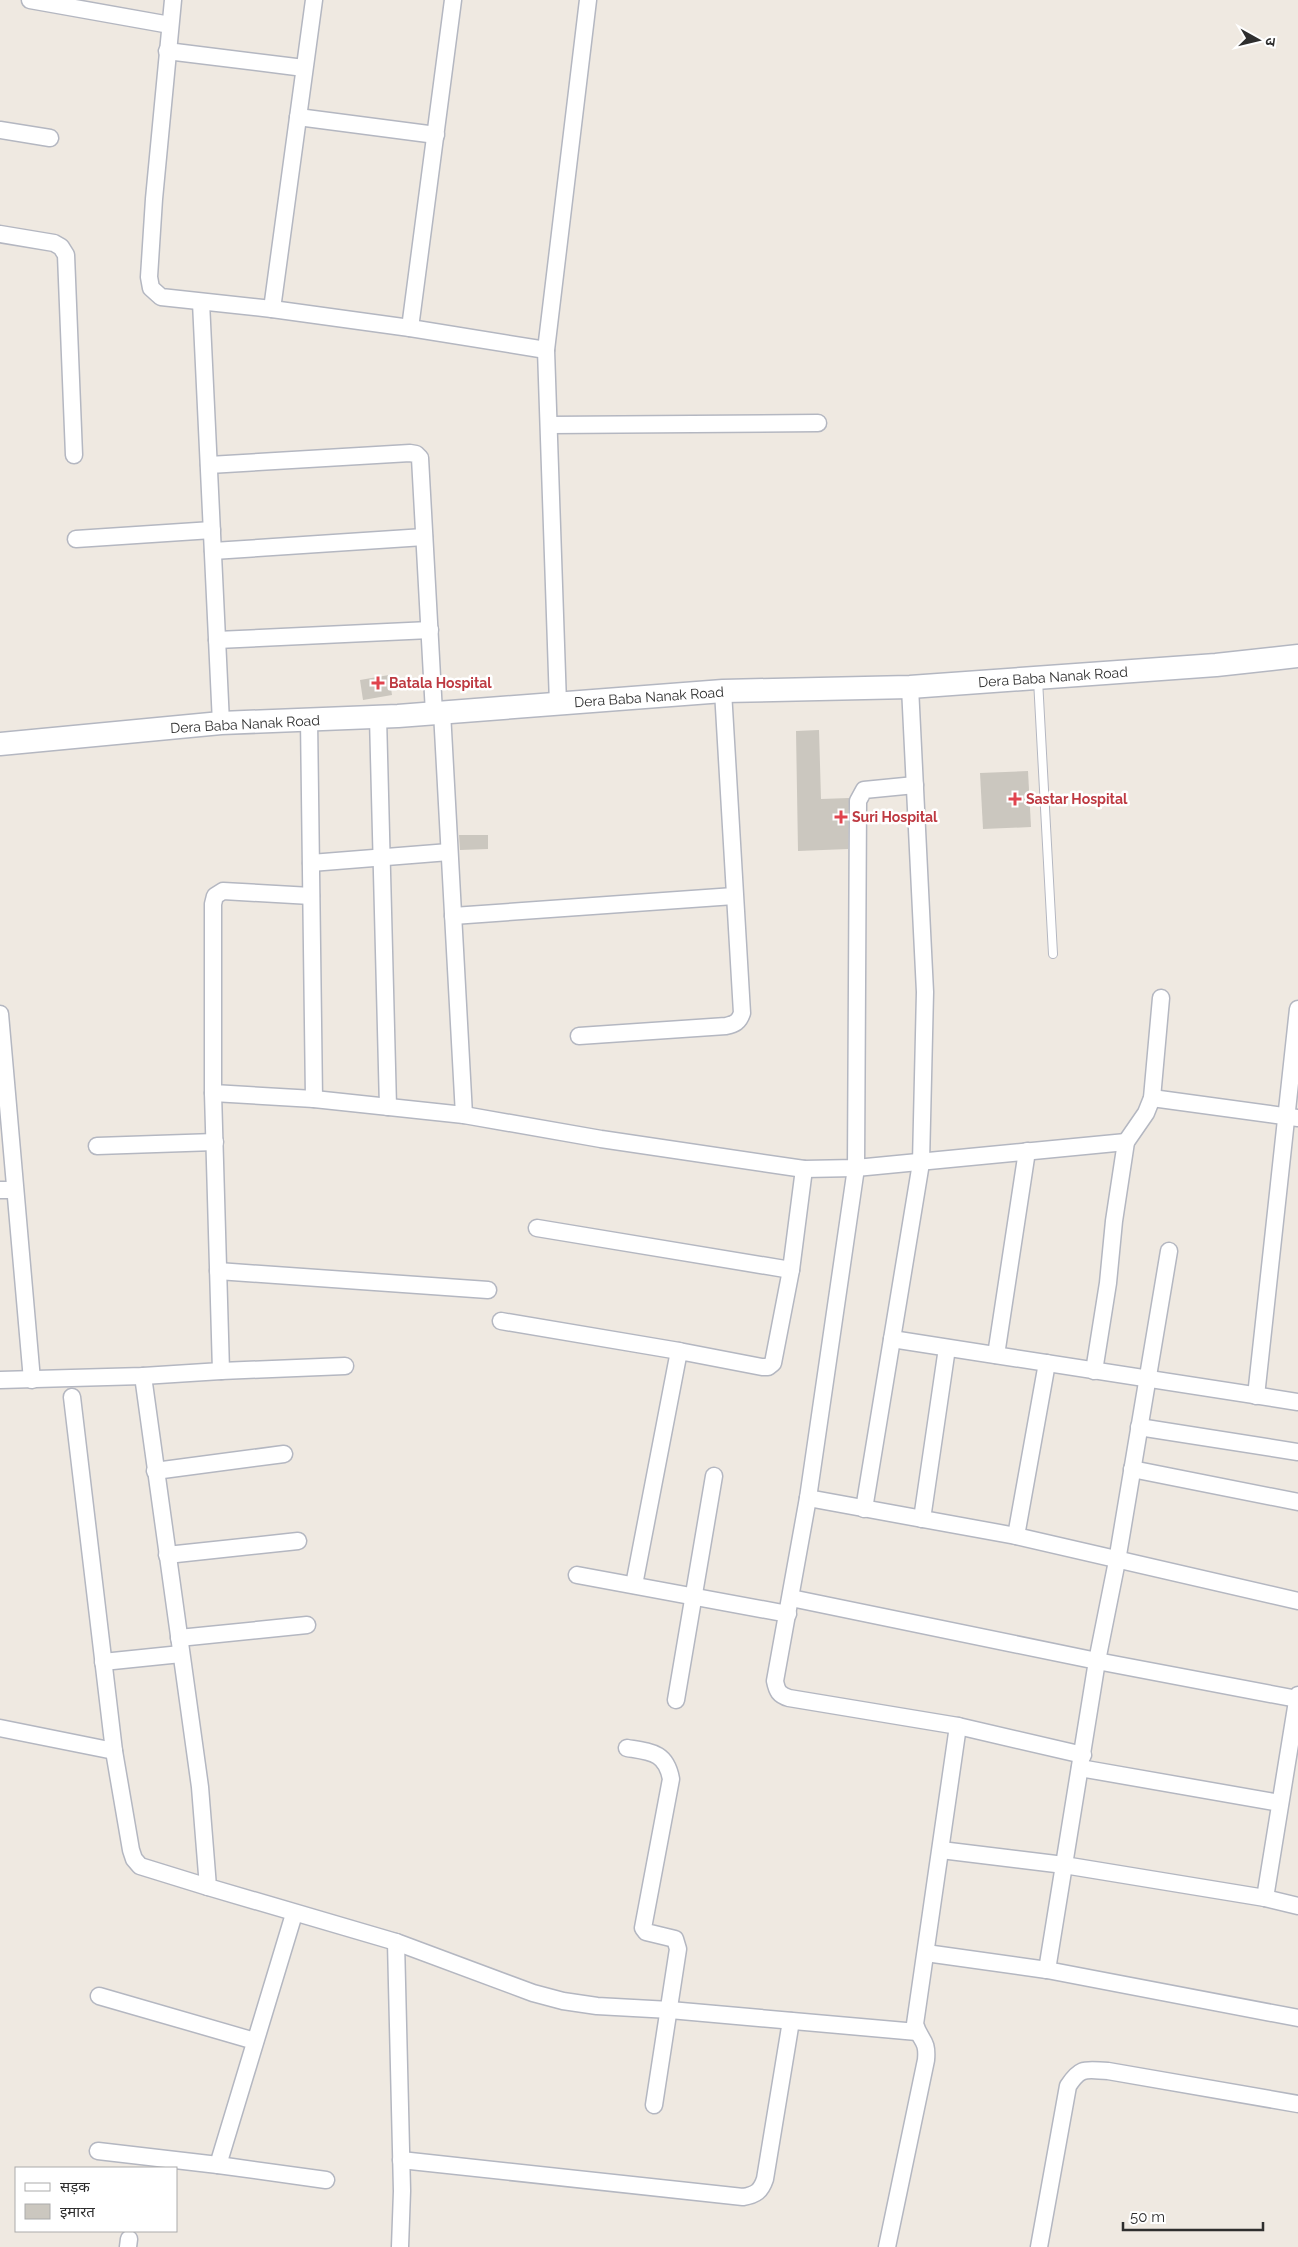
<svg xmlns="http://www.w3.org/2000/svg" width="1298" height="2247" font-family="Raleway,'Noto Sans Devanagari',sans-serif">
<rect width="100%" height="100%" fill="#efe9e1"/>
<g fill="#cbc7bf">
<path d="M389,675L392,695L363,700L360,680Z"/>
<path d="M819,730L821,799L849,798L848,849L798,851L796,731Z"/>
<path d="M1028,771L1031,827L983,829L980,773Z"/>
<path d="M459,835H488V849L460,850Z"/>
</g>
<g fill="none" stroke-linecap="round" stroke-linejoin="round">
<g stroke="#b4b7c1" stroke-width="10">
<path id="lane" d="M1038,680L1053,954"/>
</g>
<g stroke="#b4b7c1" stroke-width="19">
<g id="street">
<path d="M30,0L170,25"/>
<path d="M173,0L154,199L149,277L151,288L161,297L272,309L314,0"/>
<path d="M453,0L410,328L546,350"/>
<path d="M167,51L304,68"/>
<path d="M298,117L436,135"/>
<path d="M0,130L50,138"/>
<path d="M0,234L54,243L61,247L66,255L74,455"/>
<path d="M201,302L221,723"/>
<path d="M272,309L410,328"/>
<path d="M550,425L818,423"/>
<path d="M209,465L410,453L416,454L420,458L434,713"/>
<path d="M76,539L212,530"/>
<path d="M213,551L424,537"/>
<path d="M217,640L430,630"/>
<path d="M558,704L546,350L588,0"/>
<path d="M442,712L464,1115"/>
<path d="M378,717L388,1107"/>
<path d="M309,719L314,1099"/>
<path d="M915,785L864,790L858,801L856,1168L808,1498L775,1681C777,1691 779,1695 789,1698L958,1726L1083,1755"/>
<path d="M311,863L449,852"/>
<path d="M453,916L734,896"/>
<path d="M0,1014L32,1380"/>
<path d="M579,1036L726,1026C735,1024 739,1022 742,1013L723,691"/>
<path d="M213,1093L314,1099L464,1115L601,1139L804,1169L856,1168L1126,1142"/>
<path d="M1152,1098L1298,1118"/>
<path d="M97,1146L215,1142"/>
<path d="M0,1190H15"/>
<path d="M537,1228L791,1270"/>
<path d="M218,1271L488,1290"/>
<path d="M501,1321L679,1351"/>
<path d="M892,1339L1298,1402"/>
<path d="M996,1355L1027,1151"/>
<path d="M221,1371L345,1366"/>
<path d="M1094,1371L1108,1283L1114,1221L1126,1142L1146,1113L1152,1098L1161,998"/>
<path d="M143,1376L200,1787L208,1887L396,1942L533,1993L563,2001L597,2006L670,2010L917,2032"/>
<path d="M0,1380L143,1376L221,1371L213,1093V904L215,896L223,891L311,896"/>
<path d="M1256,1396L1298,1009"/>
<path d="M72,1397L114,1751L131,1850L134,1859L140,1866L208,1887"/>
<path d="M1139,1427L1298,1452"/>
<path d="M1132,1469L1298,1502"/>
<path d="M155,1471L284,1454"/>
<path d="M808,1498L1016,1536L1298,1601"/>
<path d="M864,1509L921,1163L925,992L910,687"/>
<path d="M922,1519L947,1348"/>
<path d="M1016,1536L1047,1363"/>
<path d="M167,1555L298,1541"/>
<path d="M577,1575L788,1614"/>
<path d="M634,1585L679,1351L762,1367H768L773,1363L791,1270L804,1169"/>
<path d="M791,1598L1097,1661L1297,1699"/>
<path d="M179,1638L307,1625"/>
<path d="M103,1662L181,1654"/>
<path d="M676,1700L714,1476"/>
<path d="M0,1728L114,1751"/>
<path d="M627,1748C651,1752 666,1752 671,1779L643,1928L646,1932L675,1939L678,1949L654,2105"/>
<path d="M1080,1768L1280,1803"/>
<path d="M941,1850L1064,1865L1265,1898L1298,1906"/>
<path d="M1265,1898L1298,1695"/>
<path d="M396,1942L402,2191L400,2247"/>
<path d="M926,1953L1047,1970L1298,2018"/>
<path d="M1047,1970L1097,1661L1117,1561L1169,1251"/>
<path d="M99,1996L255,2041"/>
<path d="M98,2151L218,2165L294,1914"/>
<path d="M401,2160L743,2197C756,2195 761,2191 765,2179L791,2021"/>
<path d="M218,2165L326,2180"/>
<path d="M128,2247L129,2239"/>
<path d="M887,2247L926,2060C928,2039 920,2041 915,2024L958,1726"/>
<path d="M1039,2247L1068,2086C1081,2066 1086,2070 1108,2071L1298,2104"/>
</g>
</g>
<g stroke="#b4b7c1" stroke-width="25">
<path id="secondary" d="M0,744L221,723L398,716L723,691L910,687L1216,665L1298,656"/>
</g>
<use href="#lane" stroke="#fff" stroke-width="8"/>
<use href="#street" stroke="#fff" stroke-width="16"/>
<use href="#secondary" stroke="#fff" stroke-width="22"/>
</g>
<g fill="#e0444e" stroke="#fff" stroke-width="2">
<path d="M375.5 675.5h5v5h5v5h-5v5h-5v-5h-5v-5h5z"/>
<path d="M1012.5 791.5h5v5h5v5h-5v5h-5v-5h-5v-5h5z"/>
<path d="M838.5 809.5h5v5h5v5h-5v5h-5v-5h-5v-5h5z"/>
</g>
<g text-anchor="middle" stroke-width="5" stroke-linejoin="round" paint-order="stroke">
<g font-size="14" fill="#2e2e2e" stroke="#fff">
<text transform="translate(1053 677) rotate(-4)" y="5">Dera Baba Nanak Road</text>
<text transform="translate(649 697) rotate(-4)" y="5">Dera Baba Nanak Road</text>
<text transform="translate(245 724) rotate(-3)" y="5">Dera Baba Nanak Road</text>
</g>
<g font-size="14" font-weight="bold" fill="#be3a42" stroke="#fff" text-anchor="start">
<text x="389" y="688">Batala Hospital</text>
<text x="1026" y="804">Sastar Hospital</text>
<text x="852" y="822">Suri Hospital</text>
</g>
</g>
<rect x="15" y="2167" width="162" height="65" fill="#ffffff" stroke="#ababab"/>
<rect x="25" y="2183" width="25" height="8" fill="#ffffff" stroke="#ababab"/>
<text x="60" y="2192" font-size="15" fill="#2e2e2e">सड़क</text>
<rect x="25" y="2204" width="25" height="15" fill="#cbc7bf" stroke="#ababab"/>
<text x="60" y="2217" font-size="15" fill="#2e2e2e">इमारत</text>
<g transform="translate(1258 40) rotate(98)" stroke="#ffffff" stroke-width="4" paint-order="stroke">
<path d="M0-4L9 19L0 12L-9 19Z" fill="#2e2e2e"/>
<text y="-8" font-size="14" font-weight="bold" text-anchor="middle" fill="#2e2e2e">उ</text>
</g>
<path d="M1123 2222v8h140v-8" fill="none" stroke="#2e2e2e" stroke-width="2.5"/>
<text x="1130" y="2222" font-size="15" fill="#2e2e2e" stroke="#ffffff" stroke-width="4" paint-order="stroke">50 m</text>
</svg>
